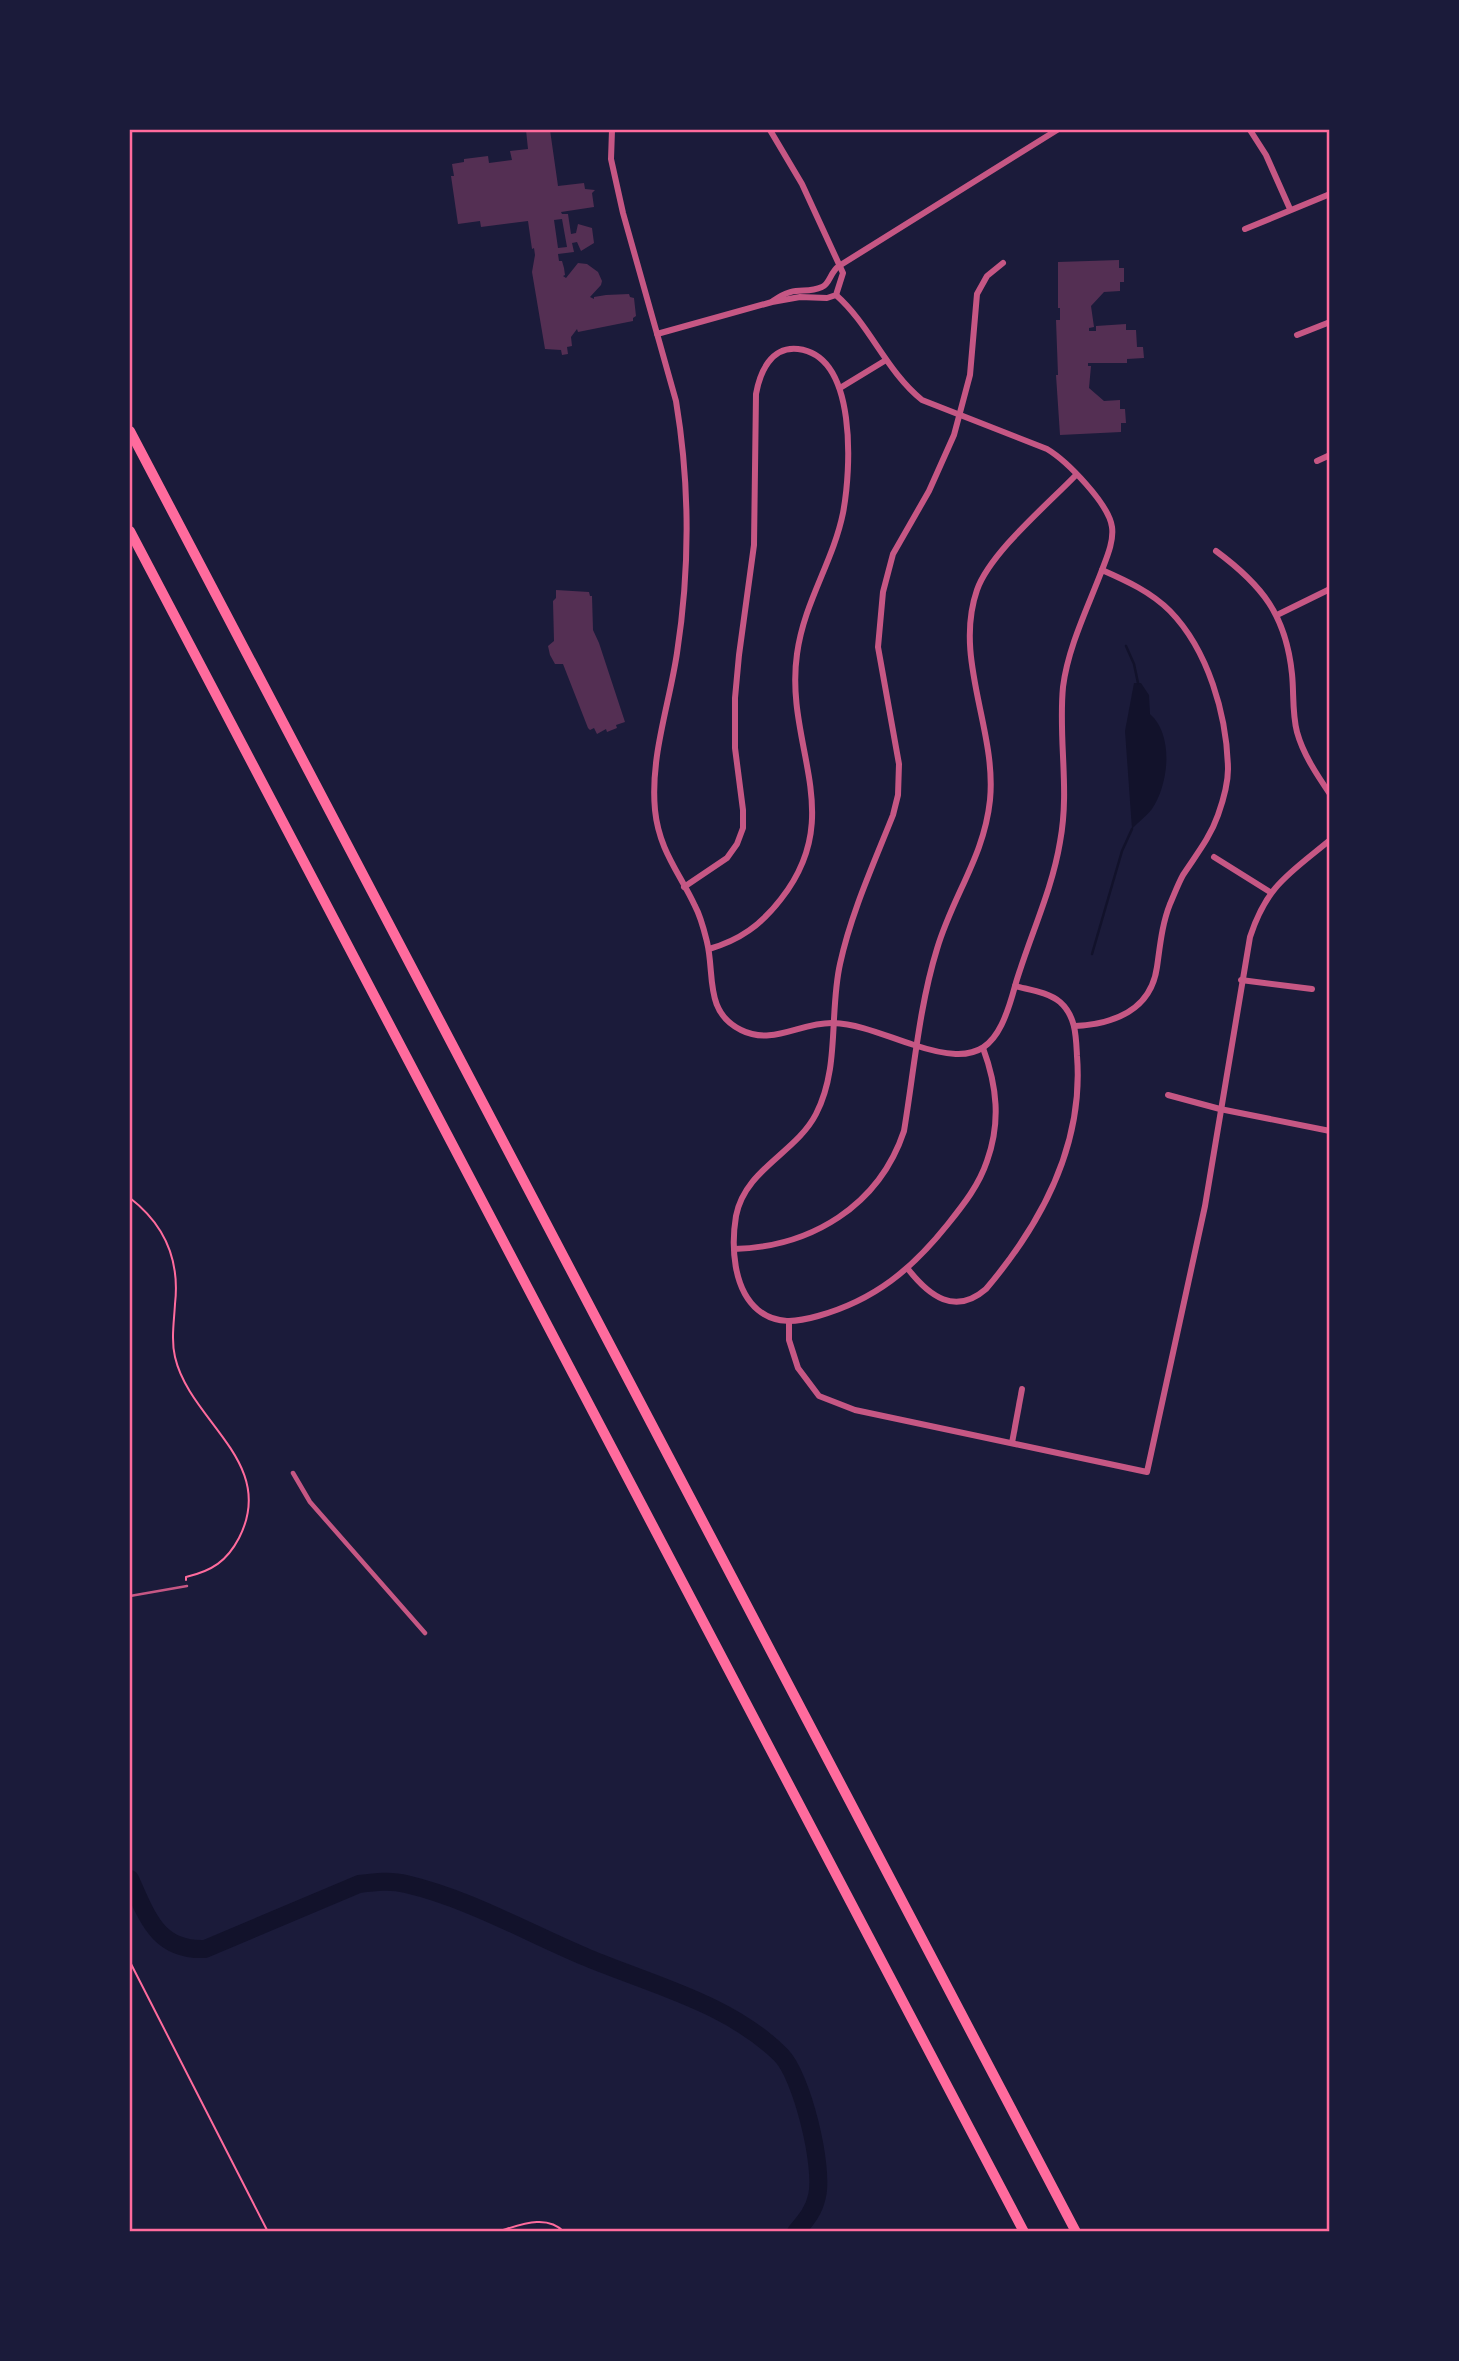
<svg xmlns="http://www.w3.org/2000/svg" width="1459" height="2361" font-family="'PT Sans',sans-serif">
<rect width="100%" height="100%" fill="#1b1b3a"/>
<path fill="#12122b" d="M1134,683H1141L1149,695L1150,714C1174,735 1169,784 1152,809C1147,816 1138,822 1132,829L1125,731Z"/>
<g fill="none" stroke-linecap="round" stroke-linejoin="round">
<g stroke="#12122b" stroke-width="2.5">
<path d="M1126,646L1134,664L1138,683"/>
<path d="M1092,954L1122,851L1132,829"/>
</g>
<path stroke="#12122b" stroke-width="18" d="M130,1879C147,1916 157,1951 205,1949L359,1884C375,1882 391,1880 406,1884C470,1899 528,1933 588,1958C653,1985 730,2004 781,2055C802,2076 824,2167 817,2196C814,2211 806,2220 796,2232"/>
</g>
<g fill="#542f53" fill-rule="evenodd">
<path d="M526,130H550L558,186L584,183L585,189L595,190L592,193L594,207L561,212L562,214H568L571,234L576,233L578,224L592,228L594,243L581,251L577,242L572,243L574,252L558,254L559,261H562L564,268L565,275L563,276L566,278L578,263L587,264L598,272L602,281L601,285L590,297L594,299V297L606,295L629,294L630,297L634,298L636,316L633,318V321L578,332L577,329L571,337L572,346L567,347L568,354L562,355L561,350L545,349L532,272L535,255L534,248L532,249L528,221L481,227L480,221L458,224L451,176H454L452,164L464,162V159L488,156L489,163L512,160L510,151L528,149ZM562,219L567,247L558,248L554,220Z"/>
<path d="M1119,260V268H1124V282H1120V291L1104,292L1091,306L1094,327L1089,328V331H1096V326L1126,324V330H1136L1137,347H1143L1144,358L1127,359V363H1088V366H1091L1089,388L1104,401L1120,400V409H1125L1126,423H1121V432L1060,435L1056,375H1058L1056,320H1060V308H1058V262Z"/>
<path d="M556,590L589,592L590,596H592L593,630L599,643L625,722L616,725L617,728L607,732L606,729L597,734L594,728L590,730L588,728L563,664H555L550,655L548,646L554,641L553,601L556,598Z"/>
</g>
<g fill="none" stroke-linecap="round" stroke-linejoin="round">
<g stroke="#ff6b9d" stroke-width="2">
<path d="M130,1198C165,1225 180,1260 175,1304C174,1322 171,1340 175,1357C190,1422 278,1462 239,1538C227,1561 212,1571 186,1577V1580"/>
<path d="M130,1962L268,2232"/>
<path d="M496,2232C518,2226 546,2213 564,2232"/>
</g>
<path stroke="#c65784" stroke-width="2.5" d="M130,1596L187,1586"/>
<path stroke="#c65784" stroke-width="4.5" d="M293,1473L310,1502L425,1633"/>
<g stroke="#c65784" stroke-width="6">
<path d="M612,130L611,159L623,213L676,401C690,485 690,569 677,653C669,706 650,757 655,810C659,850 679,872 695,906C701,917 704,930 707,942C715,974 704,1012 741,1030C772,1046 801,1022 833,1023C861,1024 888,1037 914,1045C981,1067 998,1049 1015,986C1030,990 1048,992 1060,1002C1076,1016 1076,1037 1077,1056C1084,1145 1042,1223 986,1289C955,1316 929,1296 908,1269"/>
<path d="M1250,130L1266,155L1290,209"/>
<path d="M1245,229L1330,194"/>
<path d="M836,295C870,325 886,371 922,400L1047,449C1067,461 1109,504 1112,527C1114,541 1107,557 1102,570"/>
<path d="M773,301C796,284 804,295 822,287C830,284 830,272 839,266L1057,130"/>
<path d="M657,334L772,302L800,297L827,298L836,295L843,273L802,184L770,130"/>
<path d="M1297,335L1330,322"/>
<path d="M840,388L886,360"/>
<path d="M1317,461L1330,455"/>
<path d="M1216,551C1262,585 1286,615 1292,674C1294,693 1292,713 1297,732C1303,754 1317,775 1330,794"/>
<path d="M1277,615L1330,589"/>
<path d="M1214,857L1270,892"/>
<path d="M684,887L727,858L737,844L743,828V810L735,748V698L739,655L754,545L756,394C760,372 771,346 798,349C858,356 851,471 843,513C833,562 804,602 797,654C784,745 848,814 781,899C761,925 740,940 709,949"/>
<path d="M1241,980L1312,989"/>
<path d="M1015,986C1029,938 1052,891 1060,842C1070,789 1058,739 1063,687C1068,647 1088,607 1102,570C1127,581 1151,592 1170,611C1208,650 1227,715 1228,769C1228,784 1223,801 1218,815C1210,838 1196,855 1183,875C1178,884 1174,895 1170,904C1162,924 1160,946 1157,967C1151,1010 1114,1024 1075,1026"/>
<path d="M983,1048C997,1086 1001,1122 987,1161C979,1185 964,1204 948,1224C912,1269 875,1300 818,1316C797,1322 776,1325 758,1310C733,1289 731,1246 736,1216C745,1169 796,1153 816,1114C840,1068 829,1013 840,964C851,913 874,863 893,815L898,795L899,764L878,647L883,592L893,554L929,491L954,435L970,375L977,294L987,276L1003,263"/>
<path d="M1168,1095L1220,1109L1330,1131"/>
<path d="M734,1249C811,1247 879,1206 904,1131C914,1071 919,1007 937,949C953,895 984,857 990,800C997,730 953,659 977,590C990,553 1047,505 1076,475"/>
<path d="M789,1322V1340L798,1368L819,1396L855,1410L1147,1472L1205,1206L1250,937C1267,885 1289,874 1330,840"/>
<path d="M1012,1443L1022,1389"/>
</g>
<g stroke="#ff6b9d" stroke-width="10">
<path d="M130,431L1076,2232"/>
<path d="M130,531L1024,2232"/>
</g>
</g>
<rect width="1459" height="2361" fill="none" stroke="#1b1b3a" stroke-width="262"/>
<rect x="131" y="131" width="1197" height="2099" fill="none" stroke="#ff6b9d" stroke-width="2.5"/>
</svg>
